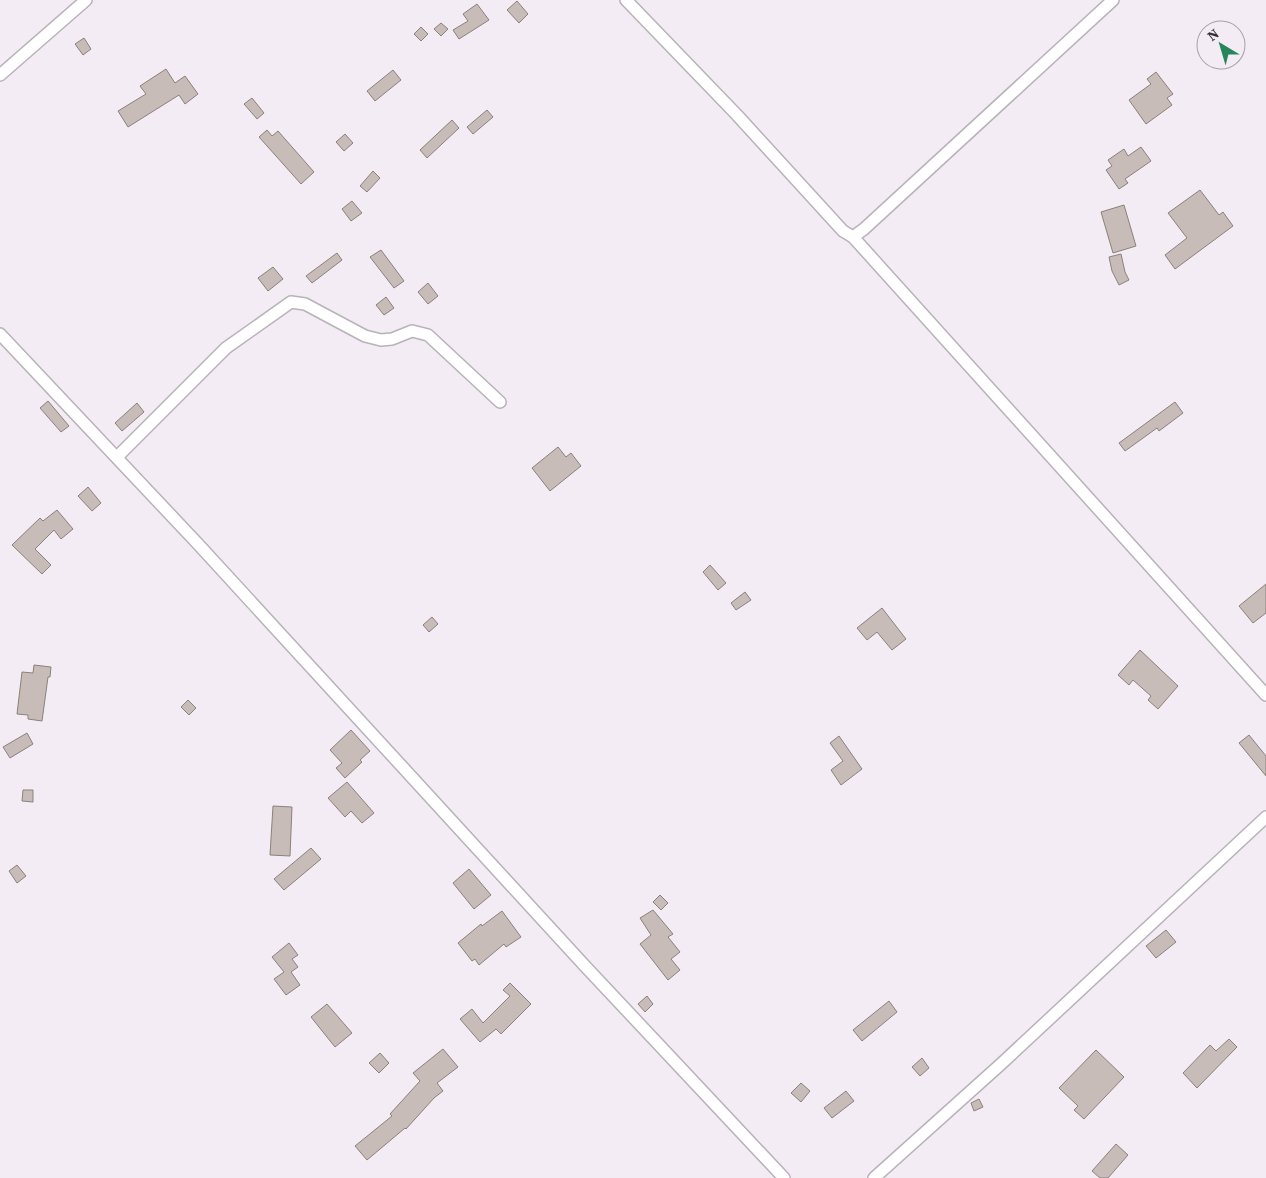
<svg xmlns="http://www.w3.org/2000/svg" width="1266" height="1178" font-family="'Source Serif 4',serif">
<rect width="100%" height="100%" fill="#f4ecf4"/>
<g fill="#c7bcb7" stroke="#8b817b">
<path d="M517,1L528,14L519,23L507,10Z"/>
<path d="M477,4L489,20L459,39L453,30L468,21L463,14Z"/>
<path d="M441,23L448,29L441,36L434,29Z"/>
<path d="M421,27L428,34L421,41L414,34Z"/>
<path d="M84,38L91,49L83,55L75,44Z"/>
<path d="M166,69L175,83L185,76L198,94L185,104L179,95L128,127L118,111L146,94L140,86Z"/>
<path d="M393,70L401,80L375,101L367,91Z"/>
<path d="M1156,72L1173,94L1167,98L1172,105L1146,124L1129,100L1151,84L1147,79Z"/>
<path d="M252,98L264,113L257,119L244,104Z"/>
<path d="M487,110L493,117L473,134L467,127Z"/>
<path d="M452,120L459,128L427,158L420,150Z"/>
<path d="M267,130L272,136L278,131L314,172L301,184L259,137Z"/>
<path d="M345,134L353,143L344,151L336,142Z"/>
<path d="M1141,147L1151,161L1125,179L1128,183L1119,189L1106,170L1112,166L1108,160L1124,149L1128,156Z"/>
<path d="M373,171L380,178L367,192L360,186Z"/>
<path d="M1200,190L1219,215L1223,212L1233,226L1175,269L1165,255L1187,238L1168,213Z"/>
<path d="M352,201L362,213L351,221L342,209Z"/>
<path d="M1124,205L1136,246L1113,253L1101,212Z"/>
<path d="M381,250L404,281L394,288L370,257Z"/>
<path d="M337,253L342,260L312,283L306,276Z"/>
<path d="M1121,254L1125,272L1129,280L1119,285L1112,271L1109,257Z"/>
<path d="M273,267L283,279L268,291L258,278Z"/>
<path d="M428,283L438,296L428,304L418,292Z"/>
<path d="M386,297L394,308L384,315L376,305Z"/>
<path d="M48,401L69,426L61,432L40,408Z"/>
<path d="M1175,402L1183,413L1159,431L1157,428L1125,451L1119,443Z"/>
<path d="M137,403L144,412L122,431L115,423Z"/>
<path d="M558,447L566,457L571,453L581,466L550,491L532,468Z"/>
<path d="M88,487L101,503L92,511L78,496Z"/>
<path d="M57,510L73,529L61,539L54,530L35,549L51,565L42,574L12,545L40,518L43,521Z"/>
<path d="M710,565L726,583L718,590L703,572Z"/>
<path d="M1266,584V613L1253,623L1239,606Z"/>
<path d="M745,592L751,600L736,610L731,603Z"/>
<path d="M882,608L906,639L892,650L877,632L867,640L857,628Z"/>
<path d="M432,617L438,624L429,632L423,625Z"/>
<path d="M1140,650L1178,686L1158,709L1148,700L1151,696L1133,680L1129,685L1118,675Z"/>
<path d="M34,665L51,667L50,677H48L42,721L28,719V715L17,714L22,672L33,673Z"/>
<path d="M188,700L196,708L189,715L181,707Z"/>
<path d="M351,730L370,751L360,760L362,762L345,778L336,768L342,763L330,750Z"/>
<path d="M27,733L33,744L10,758L3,747Z"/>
<path d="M1249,735L1266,756V776L1239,743Z"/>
<path d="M839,736L862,769L841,785L831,770L843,761L830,743Z"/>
<path d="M347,782L374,813L362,823L351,811L345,817L328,798Z"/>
<path d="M23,790H33V802L22,801Z"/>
<path d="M273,806L292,807L290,856L270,855Z"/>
<path d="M311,848L321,859L284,890L274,879Z"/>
<path d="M17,865L26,876L17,883L9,871Z"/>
<path d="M469,869L491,895L474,909L453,883Z"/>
<path d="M660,895L668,903L661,910L653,902Z"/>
<path d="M653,910L673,934L668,937L680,952L671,959L680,970L668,980L640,944L651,935L640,918Z"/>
<path d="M502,911L521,937L506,947L504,944L479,965L475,959L472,961L458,943L481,924L482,926Z"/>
<path d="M1166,930L1176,942L1156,958L1146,946Z"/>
<path d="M289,943L298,955L292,959L298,967L291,972L300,985L286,995L274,979L284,972L272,957Z"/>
<path d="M510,983L531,1004L501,1034L496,1029L480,1042L460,1019L472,1009L483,1023L510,996L503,990Z"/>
<path d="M647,996L653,1004L645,1012L638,1004Z"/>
<path d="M889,1001L897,1012L862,1041L853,1030Z"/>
<path d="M327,1004L352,1033L335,1047L311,1017Z"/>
<path d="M1229,1039L1237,1047L1197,1088L1183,1073L1210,1045L1216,1051Z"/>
<path d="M443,1049L458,1067L437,1083L443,1091L434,1098L406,1129L405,1128L367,1160L355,1146L392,1116L390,1114L420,1081L413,1073Z"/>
<path d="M1096,1050L1124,1077L1084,1119L1074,1110L1078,1106L1059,1088Z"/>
<path d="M380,1053L389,1063L379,1073L369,1063Z"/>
<path d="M922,1058L929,1068L920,1076L912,1067Z"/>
<path d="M801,1083L810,1091L801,1102L791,1093Z"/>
<path d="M846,1091L854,1101L832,1118L824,1108Z"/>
<path d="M979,1099L983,1107L974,1111L971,1103Z"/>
<path d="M1116,1144L1128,1155L1108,1178H1100L1092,1171Z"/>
</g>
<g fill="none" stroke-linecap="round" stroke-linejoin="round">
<g stroke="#bab2ba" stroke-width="14">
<g id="street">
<path d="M626,0L737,115L843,231L853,237L1266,695"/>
<path d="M0,75L86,0"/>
<path d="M853,237L864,229L1113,0"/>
<path d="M0,334L198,544L584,965L784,1178"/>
<path d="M117,457L226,348L291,302L305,304L365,336L381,340L392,339L412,331L428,335L500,402"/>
<path d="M874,1178L1001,1064L1266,817"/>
</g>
</g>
<use href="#street" stroke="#fff" stroke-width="11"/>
</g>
<g transform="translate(1221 45) rotate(322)"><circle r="24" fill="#f4ecf4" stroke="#a7a0a7"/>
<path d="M0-4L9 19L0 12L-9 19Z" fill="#27855c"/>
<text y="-8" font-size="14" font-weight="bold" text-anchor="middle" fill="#332f33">N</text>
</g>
</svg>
